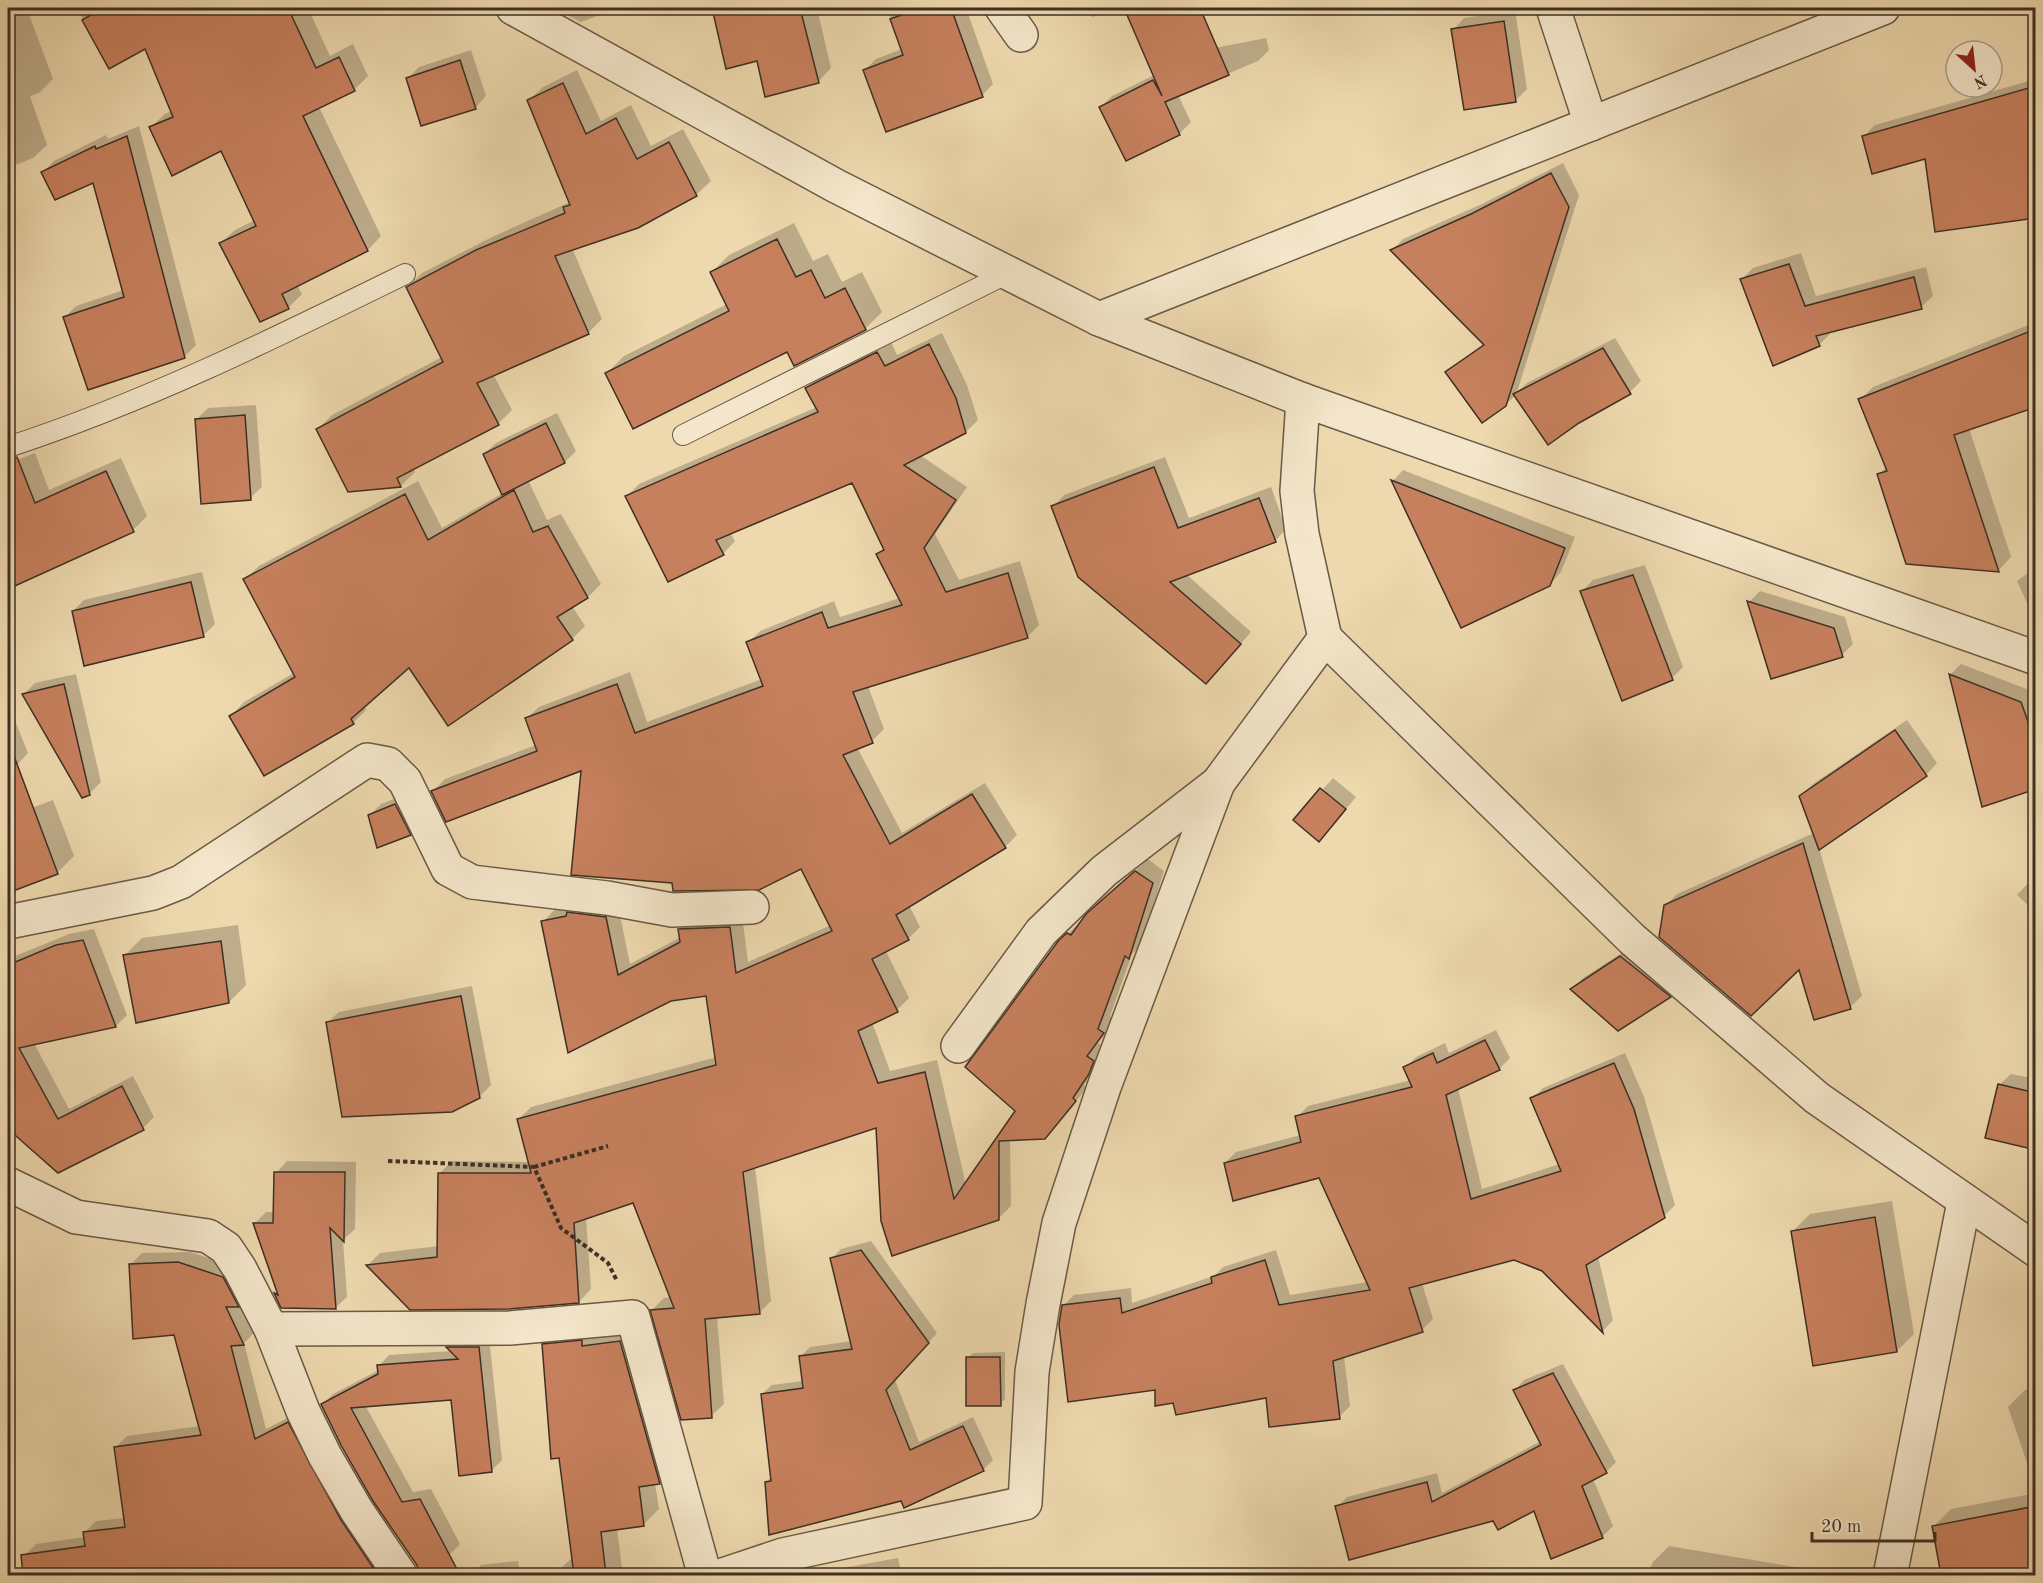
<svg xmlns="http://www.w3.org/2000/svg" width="2043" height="1583" font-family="'Old Standard TT',serif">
<rect width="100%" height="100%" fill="#eed9ae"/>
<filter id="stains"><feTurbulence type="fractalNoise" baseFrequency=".00333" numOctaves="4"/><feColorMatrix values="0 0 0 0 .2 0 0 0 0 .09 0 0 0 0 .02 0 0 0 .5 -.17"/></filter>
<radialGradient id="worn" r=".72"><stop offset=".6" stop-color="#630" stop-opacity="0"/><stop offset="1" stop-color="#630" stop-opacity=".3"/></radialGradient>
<g fill="#0003">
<path d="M8,8H32L27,9L53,79L39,93L30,96L47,145L33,158L8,168Z"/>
<path d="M77,8H308L330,56L353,44L368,76L354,90L319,107L381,236L368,250L297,285L302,294L288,308L221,243L235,230L255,220L221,149L151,127L165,114L172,111L146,47L110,67Z"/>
<path d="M554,8H619L581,22Z"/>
<path d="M713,8H817L831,68L818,82L758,60L727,67Z"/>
<path d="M887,8H966L993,84L982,95L865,70L876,59L902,49Z"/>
<path d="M1090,8H1130L1092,17Z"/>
<path d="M1515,10L1527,89L1516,100L1453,30L1464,18Z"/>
<path d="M1266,38L1269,50L1258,61L1178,95L1191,122L1179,134L1126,159L1101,107L1112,96L1154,75L1163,58Z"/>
<path d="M471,50L486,96L475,108L408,78L419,67Z"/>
<path d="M577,70L601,121L631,105L651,146L683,129L711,181L696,195L637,227L572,248L602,319L588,333L493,374L512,410L498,424L413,468L415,472L401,486L349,490L318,429L332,415L442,357L408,287L422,273L492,237L570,202L528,101L543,87Z"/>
<path d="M2036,79V133L1927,157L1863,137L1875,125Z"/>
<path d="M139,126L196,345L184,357L65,317L76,306L124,290L94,180L43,172L54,161L106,135L108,139Z"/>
<path d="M1563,163L1579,195L1517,392L1527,383L1615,338L1641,381L1630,392L1516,395L1505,405L1447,372L1484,343L1392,250L1403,239L1484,203Z"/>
<path d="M794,223L813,261L828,254L842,282L862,272L882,312L865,329L787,350L607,373L624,356L727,304L712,272L729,255Z"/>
<path d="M1801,253L1816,296L1926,267L1933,296L1921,307L1829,331L1830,334L1819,345L1742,279L1753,268Z"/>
<path d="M2036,322V401L1969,428L2011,557L1999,570L1907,562L1878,475L1887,467L1860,400L1873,387Z"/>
<path d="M942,333L967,385L978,420L966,432L920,455L967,487L935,534L959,580L1020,561L1039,625L1027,637L868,686L884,729L872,741L857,747L902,833L985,783L1017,835L1005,847L909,905L920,927L908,939L886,951L909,998L897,1010L872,1022L890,1071L937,1060L966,1185L1017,1110L1060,941L1148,859L1164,871L1141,945L1132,954L1110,1016L1115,1020L1098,1043L1105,1048L1101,1060L1084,1085L1087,1088L1057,1124L1010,1139L1011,1206L998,1219L893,1254L877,1126L755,1167L771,1301L759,1313L717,1316L724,1404L711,1416L652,1310L664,1298L671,1297L634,1202L586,1218L591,1289L579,1302L368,1265L380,1253L439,1246L440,1173L452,1161L530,1162L519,1119L531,1107L717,1057L707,995L670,999L570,1051L543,922L555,909L576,905H618L630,964L681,937L680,929L692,917L742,915L748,962L831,925L802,867L674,881L583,769L433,791L445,779L536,745L526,719L539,707L630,672L647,722L762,679L748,643L760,631L834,601L840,617L900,598L878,554L884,548L853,481L730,532L735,541L723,554L627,496L639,484L817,407L807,388L819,376L890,340L897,355Z"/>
<path d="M256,405L262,487L250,498L196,420L208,408Z"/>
<path d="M557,413L576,451L565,462L528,480L547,520L561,514L601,584L588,597L572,606L585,626L572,639L410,665L364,705L366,710L353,723L231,716L244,702L294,673L245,580L259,566L418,481L442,528L503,493L484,454L496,443Z"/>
<path d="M35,453L49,490L121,458L147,516L133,530L8,587V463Z"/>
<path d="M1165,457L1189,518L1271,487L1286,529L1275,541L1186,574L1251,632L1217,671L1053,507L1064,495Z"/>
<path d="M1403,470L1575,537L1561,572L1550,584L1393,481Z"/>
<path d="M1645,565L1683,667L1672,678L1582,591L1593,580Z"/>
<path d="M2036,567V623L2017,581Z"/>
<path d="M202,572L215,624L204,635L85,664L73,611L84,600Z"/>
<path d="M1760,591L1845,617L1853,644L1842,655L1749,602Z"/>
<path d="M1961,664L2032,691L2036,701V787L1950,675Z"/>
<path d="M76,674L101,782L89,794L24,694L35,683Z"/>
<path d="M8,703L28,753L17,765L8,767Z"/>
<path d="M1907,720L1937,763L1926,775L1819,848L1862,996L1850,1007L1800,968L1665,906L1677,894L1814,833L1801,796L1813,784Z"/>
<path d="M1333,778L1356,797L1330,828L1295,820Z"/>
<path d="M407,794L421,823L410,834L370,815L381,804Z"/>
<path d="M53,800L74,856L57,873L8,892V817Z"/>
<path d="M2036,875V913L2017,895Z"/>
<path d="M238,925L246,985L229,1002L125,955L142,938Z"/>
<path d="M94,929L127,1015L116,1026L34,1043L69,1109L133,1076L154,1117L143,1128H8V959L69,934Z"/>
<path d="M1633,946L1680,985L1670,996L1618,1029L1572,989L1583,978Z"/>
<path d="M472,986L491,1085L479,1097L327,1023L339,1012Z"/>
<path d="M1496,1030L1510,1058L1499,1069L1458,1088L1482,1189L1560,1164L1532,1099L1543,1088L1625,1053L1644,1097L1675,1205L1664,1216L1598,1256L1613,1320L1603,1331L1543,1270L1514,1258L1422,1283L1433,1319L1422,1330L1344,1356L1350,1406L1339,1417L1267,1397L1175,1401L1063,1306L1074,1295L1131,1288L1132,1303L1214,1276L1223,1267L1276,1250L1290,1295L1368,1282L1320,1176L1225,1163L1236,1152L1301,1135L1297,1117L1308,1106L1411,1080L1405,1068L1416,1057L1445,1043L1449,1053Z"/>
<path d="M2011,1074L2036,1079V1148L1999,1085Z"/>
<path d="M287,1161L356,1162L355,1229L343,1240L347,1297L335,1308L283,1307L275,1293L278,1291L255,1223L266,1212H275L276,1173Z"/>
<path d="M1892,1201L1914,1334L1897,1351L1793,1231L1810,1214Z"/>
<path d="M871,1241L937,1333L895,1380L919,1442L973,1417L993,1460L983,1470L901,1499L766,1482L772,1476L762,1394L772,1385L803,1381L800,1357L810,1347L852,1341L831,1259L841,1249Z"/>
<path d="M190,1252L233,1266L255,1332L244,1343L266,1429L299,1412L388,1563L377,1574L27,1576L25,1555L36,1544L85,1537V1532L96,1521L125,1518L116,1447L127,1436L200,1426L175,1333L131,1264L142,1253Z"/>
<path d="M636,1326L675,1467L655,1483L659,1509L643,1525L617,1528L623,1576H561L560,1569L573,1557L543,1345L559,1329Z"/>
<path d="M458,1337H489L502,1460L491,1471L453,1398L365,1405L413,1492L431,1489L460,1544L449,1555L420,1570L374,1500L322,1405L333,1394L379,1370V1366L389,1355L452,1351L448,1347Z"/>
<path d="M1005,1352V1399L1000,1404L968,1358L973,1353Z"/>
<path d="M1563,1364L1616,1462L1606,1472L1593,1479L1613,1526L1603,1536L1552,1557L1535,1509L1494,1519L1337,1507L1347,1497L1437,1473L1442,1493L1541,1441L1515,1390L1524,1380Z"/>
<path d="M2036,1387V1490L2008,1407L2025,1390Z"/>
<path d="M2036,1493V1576H1943L1934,1526L1951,1509Z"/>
<path d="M1669,1546L1849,1576H1646L1653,1562Z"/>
<path d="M898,1558L902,1576H812L814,1573Z"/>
<path d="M518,1561L520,1576H471L481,1565Z"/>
</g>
<g fill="#c7805d" stroke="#3e2f24" stroke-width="1.5">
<path d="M103,8H288L316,68L339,57L355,91L303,116L368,251L282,294L289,309L260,322L219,243L256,226L221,151L172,176L149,127L173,117L145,49L109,69L82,20Z"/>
<path d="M712,8H800L819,83L765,97L757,61L726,69Z"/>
<path d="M922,8H951L983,97L886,132L863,70L903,55L890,19Z"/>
<path d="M1124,8H1200L1229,75L1165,102L1180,135L1126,161L1099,107L1153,80L1162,96Z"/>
<path d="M1504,21L1516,102L1464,110L1451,29Z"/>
<path d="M460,60L476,109L421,126L406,78Z"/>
<path d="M563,83L586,134L616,118L637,159L669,142L697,196L638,228L555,256L589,334L477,383L499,425L397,478L401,487L348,492L316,429L443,362L406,287L476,250L565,213L563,207L570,205L527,100Z"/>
<path d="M2036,86V218L1935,232L1925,159L1872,174L1862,136Z"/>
<path d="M127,136L185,358L88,390L63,317L124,297L93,183L55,200L41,172L95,146L96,149Z"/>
<path d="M1551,173L1569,207L1506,406L1482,423L1445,372L1484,345L1390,250L1471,214Z"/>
<path d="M777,239L796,277L811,270L825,298L845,288L866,330L794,366L787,352L633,429L605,373L729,311L710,272Z"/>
<path d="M1789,264L1805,306L1914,277L1922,309L1816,336L1820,346L1773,366L1740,279Z"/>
<path d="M2036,329V407L1954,435L1999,572L1906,564L1877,474L1887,471L1858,399Z"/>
<path d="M929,344L956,398L966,433L904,465L956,500L924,548L946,592L1008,573L1028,638L853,692L873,743L843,755L890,844L972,794L1006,848L896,915L909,940L872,959L898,1012L858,1031L878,1083L925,1072L954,1199L1015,1111L965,1067L1059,940L1067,933L1071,935L1086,914L1135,871L1153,883L1129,959L1125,956L1098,1029L1104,1033L1087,1056L1094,1061L1089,1074L1073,1098L1076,1101L1045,1139L999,1141V1220L892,1256L881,1221L876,1128L743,1172L760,1314L705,1319L712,1418L681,1420L650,1310L674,1308L633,1203L574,1223L579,1303L509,1309L410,1310L366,1265L437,1257L438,1173H531L517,1119L716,1065L706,996L671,1001L568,1053L541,921L566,916L567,912L606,917L618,975L680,942L678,929L730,927L736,973L832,931L801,869L759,890L673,891L672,883L571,875L581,771L446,822L431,791L537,751L525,718L617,684L635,733L763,686L746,642L822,612L828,628L902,605L876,554L884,550L852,483L716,540L724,555L668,582L625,496L818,412L805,388L877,352L885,366Z"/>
<path d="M1603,348L1631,394L1579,423L1548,445L1513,394Z"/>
<path d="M245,415L251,500L201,504L195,419Z"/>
<path d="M546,423L565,463L502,495L483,454Z"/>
<path d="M17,457L35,503L106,471L134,532L8,589V459Z"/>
<path d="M1154,467L1178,528L1259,498L1276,542L1170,582L1241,644L1206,684L1078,577L1051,506Z"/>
<path d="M1391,480L1565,548L1550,586L1461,628Z"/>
<path d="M514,490L533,532L548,526L588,598L557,617L573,640L448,726L409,668L351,719L354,724L264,776L229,716L295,677L243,579L405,494L428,540Z"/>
<path d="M1633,575L1673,680L1622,701L1580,591Z"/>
<path d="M191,582L204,637L84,666L72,611Z"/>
<path d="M1747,601L1834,628L1843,657L1771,679Z"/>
<path d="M1949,674L2021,702L2036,744V789L1982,807Z"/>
<path d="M64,684L90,795L82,798L22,694Z"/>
<path d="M1895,730L1927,776L1819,850L1799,796Z"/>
<path d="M11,748L58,874L8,893V749Z"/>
<path d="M1320,788L1346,809L1319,842L1293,820Z"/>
<path d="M395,804L411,835L377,848L368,815Z"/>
<path d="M1803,843L1851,1009L1814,1020L1799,970L1751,1016L1659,937L1664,905Z"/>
<path d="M83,940L116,1027L19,1048L58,1119L122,1086L144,1130L58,1173L8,1129V965L56,945Z"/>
<path d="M221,941L229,1003L136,1023L123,955Z"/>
<path d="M1620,956L1671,997L1618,1031L1570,989Z"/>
<path d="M461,996L480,1098L452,1112L342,1117L326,1022Z"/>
<path d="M1485,1040L1500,1070L1446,1095L1471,1199L1561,1171L1530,1098L1614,1063L1634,1109L1665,1218L1586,1265L1603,1333L1542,1271L1514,1260L1409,1288L1423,1332L1333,1361L1340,1419L1269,1427L1266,1398L1176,1415L1173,1403L1155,1406V1390L1068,1402L1059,1325L1062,1305L1120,1298L1122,1313L1212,1283L1211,1277L1265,1260L1279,1305L1370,1290L1319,1178L1233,1201L1224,1163L1301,1142L1295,1116L1412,1087L1403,1067L1433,1053L1437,1063Z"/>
<path d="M1998,1084L2036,1093V1150L1985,1138Z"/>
<path d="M274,1172H345L344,1242L330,1228L336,1309L281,1308L274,1293L278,1295L253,1223H273Z"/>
<path d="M1875,1217L1897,1352L1813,1366L1791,1231Z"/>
<path d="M861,1250L929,1343L886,1390L910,1450L963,1426L984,1471L904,1508L901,1501L769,1535L765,1482L771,1481L761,1394L803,1388L799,1356L852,1349L830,1258Z"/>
<path d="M178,1262L223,1277L239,1307H226L244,1345L231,1346L255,1439L288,1422L341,1520L378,1575H23L21,1555L85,1546L83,1532L125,1527L114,1447L201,1435L174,1335L133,1339L129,1264Z"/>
<path d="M582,1340V1346L620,1341L660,1484L639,1487L644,1526L601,1532L606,1575H574L559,1458L551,1459L542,1344Z"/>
<path d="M446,1347H479L492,1472L459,1476L451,1400L351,1408L402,1502L420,1499L460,1575H420L417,1565L373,1501L342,1447L321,1404L378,1374L377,1365L458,1359Z"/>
<path d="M966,1357H1000L1001,1406H966Z"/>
<path d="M1553,1373L1607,1473L1582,1486L1603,1538L1551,1559L1534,1511L1498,1530L1493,1521L1349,1560L1335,1506L1427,1482L1432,1502L1541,1445L1513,1390Z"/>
<path d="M2036,1506V1575H1941L1932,1526Z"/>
</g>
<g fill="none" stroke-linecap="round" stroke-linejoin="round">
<g stroke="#6a5a46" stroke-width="22">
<g id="lane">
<path d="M683,435L1006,274"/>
<path d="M8,447C146,402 275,338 405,274"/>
</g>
</g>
<g stroke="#6a5a46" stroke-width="36">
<g id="street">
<path d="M513,8L836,186L1099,319L1303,400L2036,658"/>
<path d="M1002,8L1021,35"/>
<path d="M1553,8L1591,124"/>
<path d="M1099,319L1883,8"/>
<path d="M1303,400L1297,491L1302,534L1325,638L1632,939L1752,1042L1817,1098L2036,1250"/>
<path d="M8,922L153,893L181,882L367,760L388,764L405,781L448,869L472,882L607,898L672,910L752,907"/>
<path d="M958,1046L1041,932L1104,871L1218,783"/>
<path d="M8,1184L76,1217L208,1236L226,1248L240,1269L271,1329L303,1411L325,1456L357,1511L401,1576"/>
<path d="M271,1329L510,1328L633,1317L705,1576"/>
<path d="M720,1576L783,1555L1025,1503L1032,1372L1043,1304L1059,1223L1104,1087L1218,783L1325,638"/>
<path d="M1890,1576L1964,1202"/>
</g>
</g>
<g stroke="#3e2f24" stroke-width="4" stroke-dasharray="4.5 3" stroke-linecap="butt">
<path d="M388,1161L534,1167L561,1228L608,1263L617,1281"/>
<path d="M534,1167L608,1146"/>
</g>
<use href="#lane" stroke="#f4e6ca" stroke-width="20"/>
<use href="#street" stroke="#f4e6ca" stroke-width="33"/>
</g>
<rect width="2043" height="1583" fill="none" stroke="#eed9ae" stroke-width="30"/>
<rect x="9" y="9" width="2025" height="1565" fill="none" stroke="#3e2f24" stroke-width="3"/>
<rect x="15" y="15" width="2013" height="1553" fill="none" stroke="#3e2f24" stroke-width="1.5"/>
<g transform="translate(1974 69) rotate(153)"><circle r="28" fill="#f4e6ca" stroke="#ab9d88" stroke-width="1.5"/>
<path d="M0-4.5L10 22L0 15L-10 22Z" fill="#8f2418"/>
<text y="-9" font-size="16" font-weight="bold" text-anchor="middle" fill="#3e2f24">N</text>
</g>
<path d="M1812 1532v9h123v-9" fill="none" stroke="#3e2f24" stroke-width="3"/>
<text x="1821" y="1532" font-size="18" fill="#3e2f24" stroke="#f4e6ca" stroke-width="4.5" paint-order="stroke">20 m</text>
<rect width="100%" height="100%" filter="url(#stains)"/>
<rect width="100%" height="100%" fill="url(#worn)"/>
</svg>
